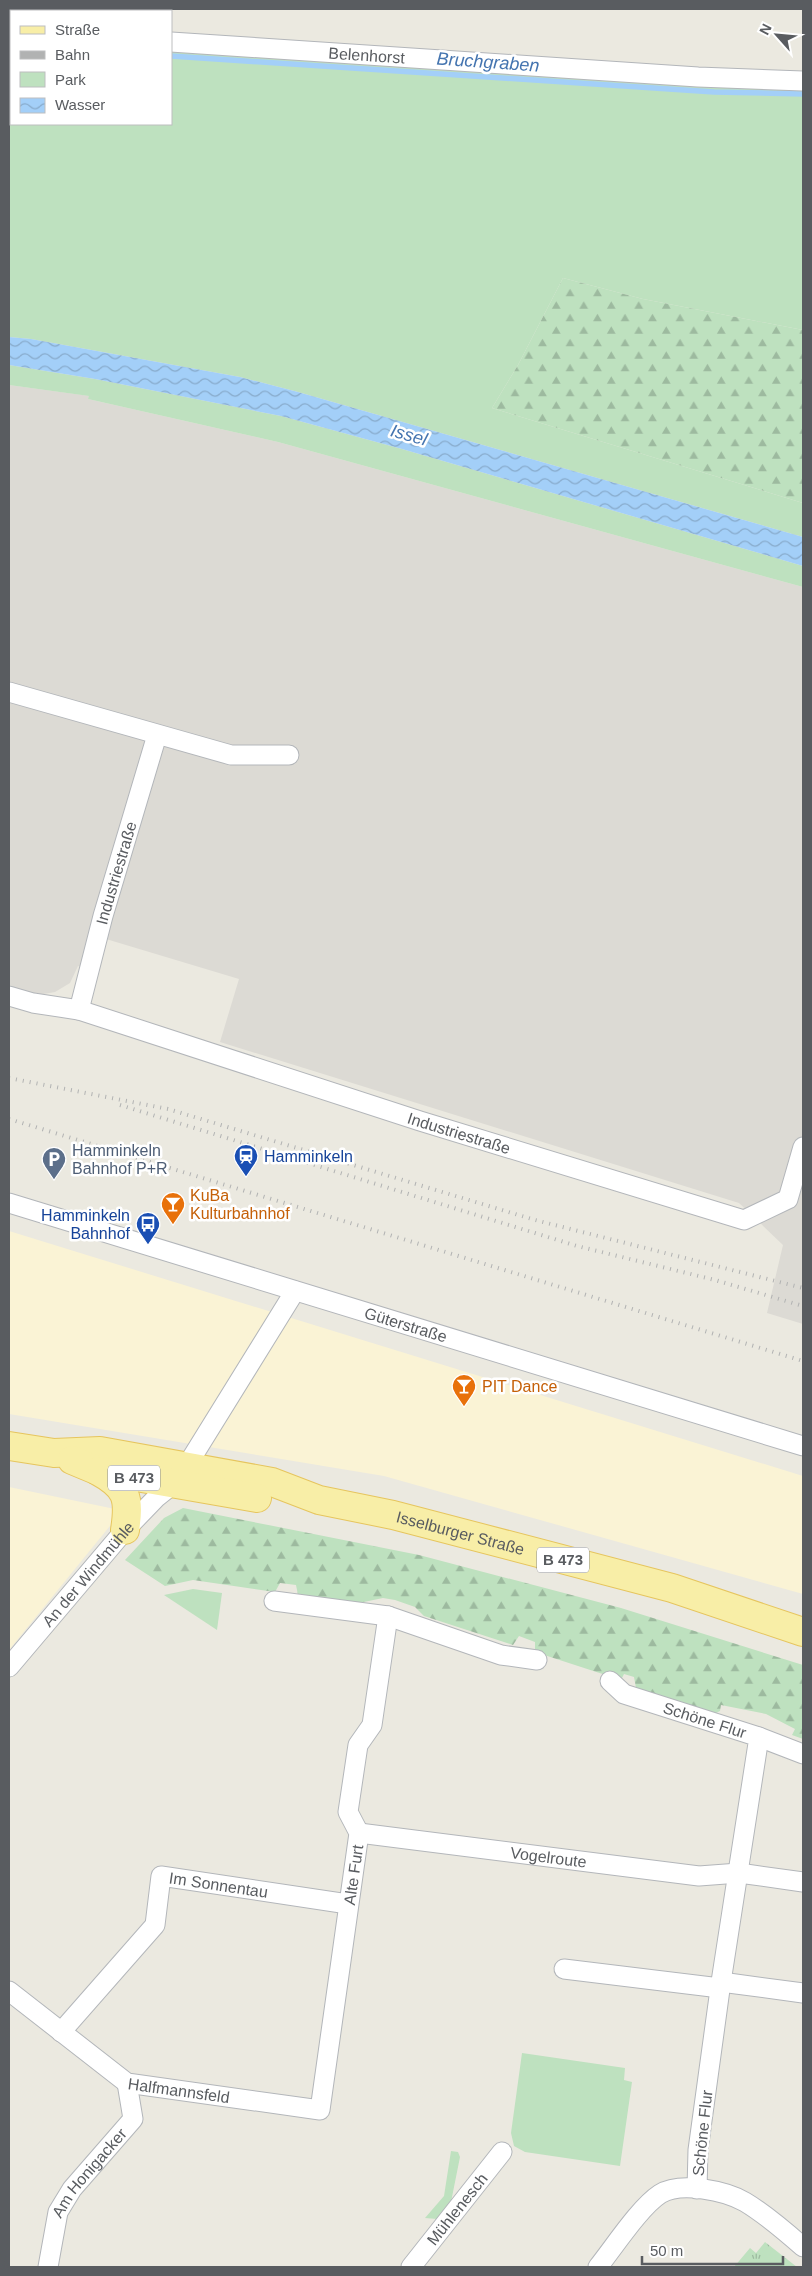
<svg xmlns="http://www.w3.org/2000/svg" width="812" height="2276" font-family="Arial,sans-serif">
<defs>
<pattern id="forest-firs" width="22" height="20" patternUnits="userSpaceOnUse" patternTransform="scale(1.25)"><rect width="22" height="20" fill="#bee1bf"/><path d="M5 1l3.5 6h-7zM16 11l3.5 6h-7z" fill="#9dba9f"/></pattern>
<pattern id="park-tufts" width="24" height="20" patternUnits="userSpaceOnUse" patternTransform="scale(1.25)"><rect width="24" height="20" fill="#bee1bf"/><path d="M3 7l-1-3M5 7V3M7 7l1-3M15 17l-1-3M17 17v-4M19 17l1-3" fill="none" stroke="#9dba9f"/></pattern>
<pattern id="water-waves" width="16" height="10" patternUnits="userSpaceOnUse" patternTransform="scale(1.25)"><rect width="16" height="10" fill="#a3cff8"/><path d="M0 5q4-4 8 0t8 0" fill="none" stroke="#88abcc"/></pattern>
</defs>
<rect width="100%" height="100%" fill="#ebe9e0"/>
<g fill="#faf3d5">
<path d="M9,1231L803,1476V1594L384,1476L9,1414Z"/>
<path d="M9,1487L115,1509L114,1521L9,1650Z"/>
</g>
<path fill="#dcdad4" d="M9,385L90,396L88,399L278,442L803,587V1324L767,1313L783,1245L739,1203L220,1042L239,979L106,939L95,971L78,966L70,983L55,992L38,995L9,986Z"/>
<g fill="#bee1bf">
<path d="M9,37H11V124H171V48L803,86V330L643,299L563,278L518,365L492,408L803,503V537L298,392L240,377L31,339L9,337Z"/>
<path d="M9,365L95,379L281,416L402,449L803,566V587L278,442L88,399L89,396L9,385Z"/>
<path d="M193,1589L222,1593L217,1630L164,1595Z"/>
<path d="M522,2053L625,2068L624,2080L632,2082L620,2166L525,2152L514,2146L511,2133Z"/>
<path d="M451,2151L458,2152L460,2157L451,2202L437,2219L425,2218L444,2196Z"/>
</g>
<g fill="url(#forest-firs)">
<path d="M563,278L643,299L803,330V503L492,408L518,365Z"/>
<path d="M183,1508L419,1555L621,1608L803,1665V1739L792,1735L795,1729L766,1714L721,1705L720,1711L714,1714L641,1691L636,1688L634,1677L624,1674L621,1680L535,1652V1642L519,1636L513,1645L424,1616L415,1607L395,1600L383,1598L359,1603L298,1595L296,1585L280,1583L275,1592L193,1580L165,1586L125,1560L164,1518Z"/>
</g>
<path fill="url(#park-tufts)" d="M765,2242L797,2267H734L750,2248L756,2253Z"/>
<path fill="url(#water-waves)" d="M9,337L31,339L240,377L298,392L803,537V566L402,449L281,416L95,379L9,365Z"/>
<g fill="none" stroke-linecap="round" stroke-linejoin="round">
<g stroke="#a3cff8" stroke-width="5.5">
<path d="M9,45H11"/>
<path d="M171,56L714,92L803,94"/>
</g>
<g stroke="#b3b6ba" stroke-width="21">
<g id="street">
<path d="M9,30H11"/>
<path id="s1" d="M171,42L698,77L803,81"/>
<path d="M9,692L231,755H289"/>
<path id="s2" d="M9,996L33,1003L79,1010L420,1121L744,1220L788,1199L803,1147"/>
<path id="s3" d="M79,1010L103,916L157,735"/>
<path id="s4" d="M9,1203L803,1446"/>
<path d="M186,1467L295,1291"/>
<path d="M274,1601L388,1616L501,1655L537,1660"/>
<path id="s5" d="M9,1667L125,1530L157,1497L172,1485"/>
<path id="s6" d="M610,1681L624,1694L759,1737L721,1982L698,2150L697,2189"/>
<path d="M759,1737L803,1754"/>
<path id="s7" d="M359,1833L699,1876L739,1873L803,1882"/>
<path d="M564,1969L720,1988"/>
<path d="M721,1982L803,1993"/>
<path id="s8" d="M9,1991L127,2083L320,2110L359,1833L348,1812L358,1745L372,1725L388,1616"/>
<path id="s9" d="M61,2032L155,1925L161,1876L348,1904"/>
<path id="s10" d="M48,2267L58,2212L72,2189L133,2119L127,2083"/>
<path id="s11" d="M411,2267L502,2152"/>
<path d="M598,2267C614,2247 640,2207 660,2194C681,2181 726,2191 745,2202C765,2214 786,2232 803,2247"/>
</g>
</g>
<g stroke="#e6c55e" stroke-width="30">
<g id="primary">
<path id="s12" d="M9,1446L54,1453L100,1451L272,1482L319,1500L393,1515L672,1588L803,1632"/>
<path d="M72,1460L96,1470L257,1498"/>
<path d="M98,1471C127,1487 130,1498 125,1530"/>
</g>
</g>
<use href="#street" stroke="#fff" stroke-width="19"/>
<use href="#primary" stroke="#f8eea7" stroke-width="28"/>
<g stroke="#b1b2b2" stroke-width="4" stroke-dasharray="1 6" stroke-linecap="butt">
<path d="M9,1078L168,1109L535,1220L803,1288"/>
<path d="M120,1105L577,1246L715,1280L803,1306"/>
<path d="M9,1119L803,1361"/>
</g>
</g>
<defs>
<g id="station-pin" transform="scale(1.25)"><path d="M0 17L-7.5 6A9.5 9.5 0 1 1 7.5 6Z" fill="#1a4fb4" stroke="#fff"/><path d="M-3-6H3Q5-6 5-4V2Q5 4 3 4L4.5 6H3L1.5 4h-3L-3 6H-4.5L-3 4Q-5 4-5 2V-4Q-5-6-3-6ZM-3.5-4v3h7v-3ZM-3.5 1v1.5H-2V1ZM2 1v1.5H3.5V1Z" fill="#fff"/></g>
<g id="parking-pin" transform="scale(1.25)"><path d="M0 17L-7.5 6A9.5 9.5 0 1 1 7.5 6Z" fill="#5c6f8a" stroke="#fff"/><path d="M-3.5-5.5H1a3.5 3.5 0 0 1 0 7H-1V5.5H-3.5ZM-1-3.4V-.6H.8a1.4 1.4 0 0 0 0-2.8Z" fill="#fff"/></g>
<g id="bar-pin" transform="scale(1.25)"><path d="M0 17L-7.5 6A9.5 9.5 0 1 1 7.5 6Z" fill="#e8710a" stroke="#fff"/><path d="M-6-5H6L.8 .8V4.5H3.5V6h-7V4.5H-.8V.8Z" fill="#fff"/></g>
<g id="bus-pin" transform="scale(1.25)"><path d="M0 17L-7.5 6A9.5 9.5 0 1 1 7.5 6Z" fill="#1a4fb4" stroke="#fff"/><path d="M-5-6H5V4H4V6H2V4H-2V6H-4V4H-5ZM-3.5-4V0h7V-4ZM-3.5 1.2v1.5H-2V1.2ZM2 1.2v1.5H3.5V1.2Z" fill="#fff"/></g>
</defs>
<g fill-rule="evenodd">
<use href="#station-pin" x="246" y="1156"/>
<use href="#parking-pin" x="54" y="1159"/>
<use href="#bar-pin" x="173" y="1204"/>
<use href="#bus-pin" x="148" y="1224"/>
<use href="#bar-pin" x="464" y="1386"/>
</g>
<g text-anchor="middle" stroke-width="5" stroke-linejoin="round" paint-order="stroke">
<g fill="#fff" stroke="#8b8d90" stroke-width="1">
<rect x="108" y="1465.5" width="52" height="25" rx="4"/>
<rect x="537" y="1547.5" width="52" height="25" rx="4"/>
</g>
<g font-size="15" font-weight="bold" fill="#595c60">
<text x="134" y="1483">B 473</text>
<text x="563" y="1565">B 473</text>
</g>
<g font-size="16" fill="#595c60" stroke="#fff">
<text dy="6" stroke="none"><textPath href="#s1" startOffset="196">Belenhorst</textPath></text>
<text dy="6" stroke="none"><textPath href="#s3" startOffset="142">Industriestraße</textPath></text>
<text dy="6" stroke="none"><textPath href="#s2" startOffset="471">Industriestraße</textPath></text>
<text dy="6" stroke="none"><textPath href="#s4" startOffset="415">Güterstraße</textPath></text>
<text dy="6" stroke="none"><textPath href="#s12" startOffset="462">Isselburger Straße</textPath></text>
<text dy="6" stroke="none"><textPath href="#s5" startOffset="122">An der Windmühle</textPath></text>
<text dy="6" stroke="none"><textPath href="#s6" startOffset="104">Schöne Flur</textPath></text>
<text dy="6" stroke="none"><textPath href="#s7" startOffset="191">Vogelroute</textPath></text>
<text dy="6" stroke="none"><textPath href="#s8" startOffset="582">Alte Furt</textPath></text>
<text dy="6" stroke="none"><textPath href="#s9" startOffset="250">Im Sonnentau</textPath></text>
<text dy="6" stroke="none"><textPath href="#s8" startOffset="202">Halfmannsfeld</textPath></text>
<text transform="translate(702 2133) rotate(-84)" y="6">Schöne Flur</text>
<text dy="6" stroke="none"><textPath href="#s10" startOffset="106">Am Honigacker</textPath></text>
<text dy="6" stroke="none"><textPath href="#s11" startOffset="74">Mühlenesch</textPath></text>
</g>
<g font-size="16" fill="#4e5e75" stroke="#fff" text-anchor="start">
<text x="72" y="1156">Hamminkeln<tspan x="72" dy="18">Bahnhof P+R</tspan></text>
</g>
<g font-size="16" fill="#164399" stroke="#fff" text-anchor="start">
<text x="264" y="1162">Hamminkeln</text>
<text x="130" y="1221" text-anchor="end">Hamminkeln<tspan x="130" dy="18">Bahnhof</tspan></text>
</g>
<g font-size="16" fill="#c56008" stroke="#fff" text-anchor="start">
<text x="190" y="1201">KuBa<tspan x="190" dy="18">Kulturbahnhof</tspan></text>
<text x="482" y="1392">PIT Dance</text>
</g>
<g font-size="18" font-style="italic" fill="#4575b0" stroke="#fff">
<text transform="translate(488 62) rotate(4)" y="6">Bruchgraben</text>
<text transform="translate(409 435) rotate(16)" y="6">Issel</text>
</g>
</g>
<rect width="812" height="2276" fill="none" stroke="#595c60" stroke-width="20"/>
<rect x="10" y="10" width="162" height="115" fill="#ffffff" stroke="#bdbebf"/>
<rect x="20" y="26" width="25" height="8" fill="#f8eea7" stroke="#bdbebf"/>
<text x="55" y="35" font-size="15" fill="#595c60">Straße</text>
<rect x="20" y="51" width="25" height="8" fill="#b1b2b2" stroke="#bdbebf"/>
<text x="55" y="60" font-size="15" fill="#595c60">Bahn</text>
<rect x="20" y="72" width="25" height="15" fill="#bee1bf" stroke="#bdbebf"/>
<text x="55" y="85" font-size="15" fill="#595c60">Park</text>
<rect x="20" y="98" width="25" height="15" fill="url(#water-waves)" stroke="#bdbebf"/>
<text x="55" y="110" font-size="15" fill="#595c60">Wasser</text>
<g transform="translate(777 35) rotate(297)" stroke="#ffffff" stroke-width="4" paint-order="stroke">
<path d="M0-4L9 19L0 12L-9 19Z" fill="#595c60"/>
<text y="-8" font-size="14" font-weight="bold" text-anchor="middle" fill="#595c60">N</text>
</g>
<path d="M642 2256v8h141v-8" fill="none" stroke="#595c60" stroke-width="2.5"/>
<text x="650" y="2256" font-size="15" fill="#595c60" stroke="#ffffff" stroke-width="4" paint-order="stroke">50 m</text>
</svg>
